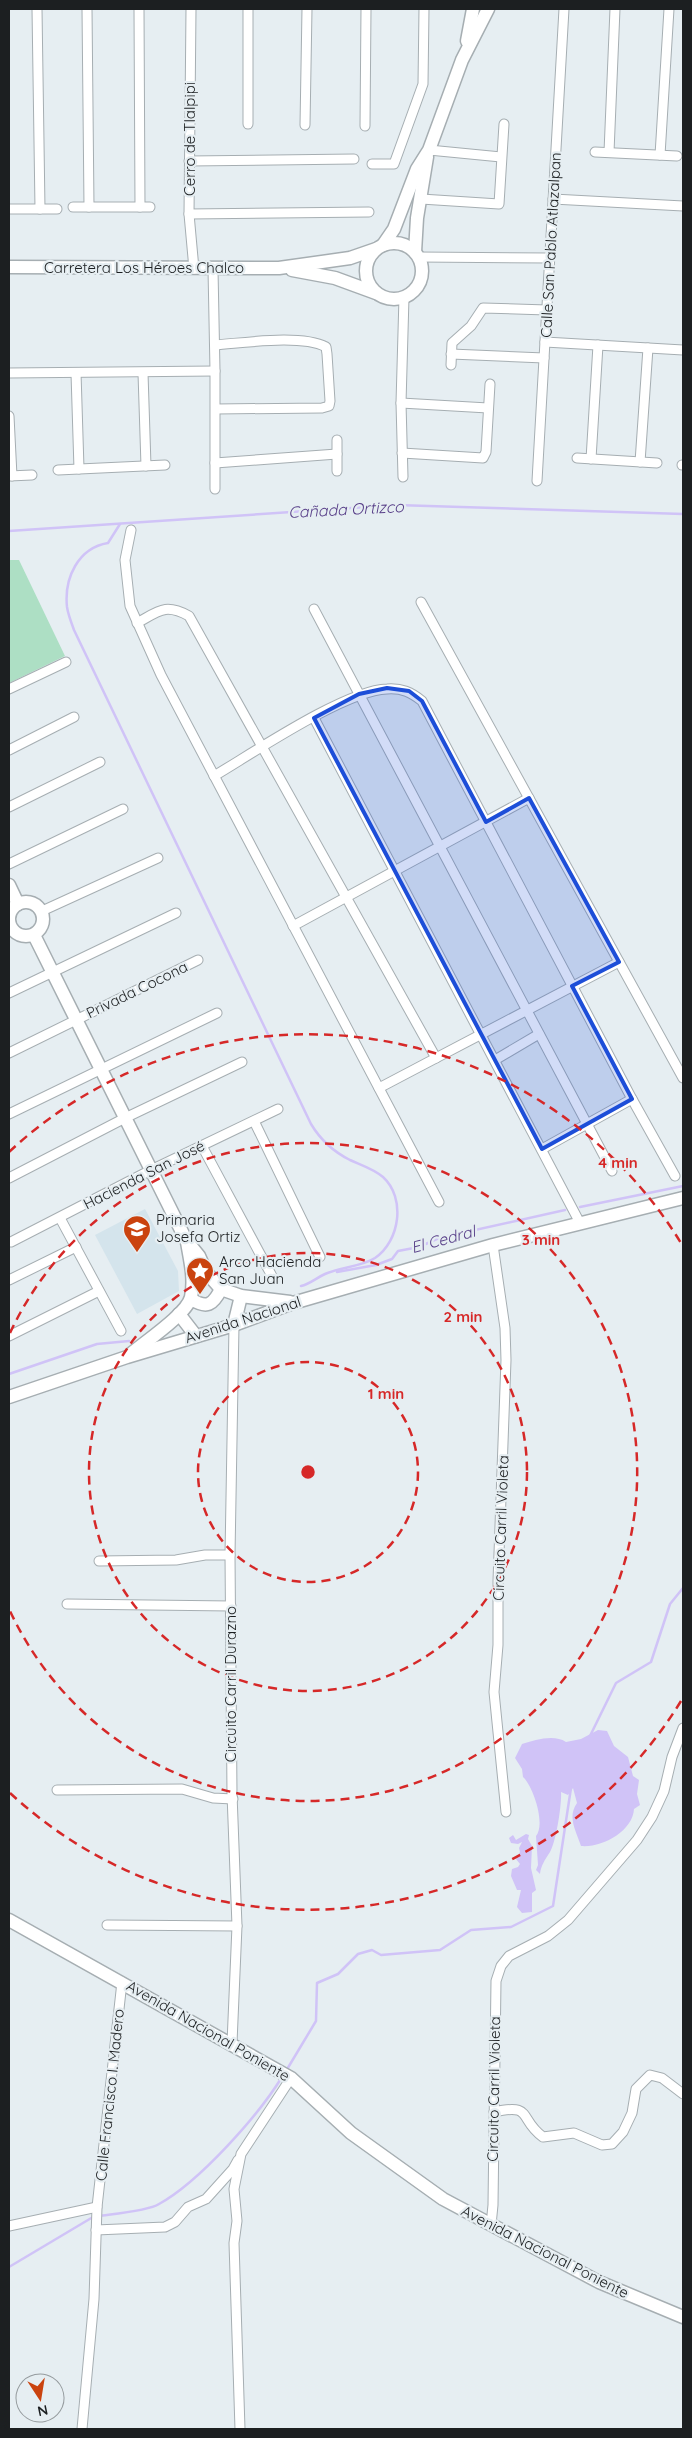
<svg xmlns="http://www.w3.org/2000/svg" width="692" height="2438" font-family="Quicksand,sans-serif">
<rect width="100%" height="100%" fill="#e6eef2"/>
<path fill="#d4e4ec" d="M145,1209L178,1271L179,1291L137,1314L95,1235Z"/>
<path fill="#addfc4" d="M9,560H19L65,656L9,683Z"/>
<g fill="#d0c3f7">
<path d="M598,1730L607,1731L614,1746L628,1757L633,1776L639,1780L637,1794L640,1805L634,1809C633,1831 602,1848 581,1846C576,1831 567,1817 577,1803L573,1788L568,1795L561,1792C562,1804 556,1842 550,1852C545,1860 541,1865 540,1874L536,1870L538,1865L536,1836C546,1824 533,1786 523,1777L522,1769L515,1758L522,1744C535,1740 554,1734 566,1742L581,1739Z"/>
<path d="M526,1834L529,1835L528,1839L532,1846L531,1868L536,1890L532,1893V1912L522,1913L517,1907L521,1890H517L511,1876L512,1869L518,1867L520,1864L516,1859L520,1852L519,1848L522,1842L518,1844L511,1843L509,1838L513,1835L516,1840Z"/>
</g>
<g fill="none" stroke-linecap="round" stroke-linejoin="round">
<g stroke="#d0c3f7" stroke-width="2.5">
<path d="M120,524L108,543C78,548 64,578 67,607C68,614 71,622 74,630L311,1124C320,1139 334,1152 350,1160C361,1165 374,1169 383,1177C406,1198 400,1241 375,1258C361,1267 340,1267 325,1274C316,1278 310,1284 301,1286"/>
<path d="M9,531L396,505L683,514"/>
<path d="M580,1207L683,1186"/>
<path d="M337,1272L376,1265L392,1259L398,1251L419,1247L439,1238L565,1210"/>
<path d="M9,1374L97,1344L129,1341"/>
<path d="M590,1736L616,1683L651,1662L670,1604L683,1588"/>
<path d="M286,2071L316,2021L317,1983L338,1974L358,1954L372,1950L381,1955L440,1950L471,1930L511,1927L553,1906L571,1788"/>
<path d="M99,2216C113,2214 148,2211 159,2204C199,2182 258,2116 282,2077"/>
<path d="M9,2267L93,2217"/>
</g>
<g stroke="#a6aeb2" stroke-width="11">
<g id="street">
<path d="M37,9L40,209"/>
<path d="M87,9L89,207"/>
<path d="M139,9L140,207"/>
<path d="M191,9L189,214L194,269"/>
<path d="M248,9V124"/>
<path d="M305,125L307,9"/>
<path d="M365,126L366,9"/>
<path d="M429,150L501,157"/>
<path d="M595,152L677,156"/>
<path d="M609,152L615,9"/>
<path d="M660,155L669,9"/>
<path d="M189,161L354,159"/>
<path d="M372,164H394L423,84L424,9"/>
<path d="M421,199L499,204L504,124"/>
<path d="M553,199L683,206"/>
<path d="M73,207H150"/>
<path d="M9,209H57"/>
<path d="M189,214L369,212"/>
<path d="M418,257L550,258"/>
<path d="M213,269L215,371V489"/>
<path d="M545,342L683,350"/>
<path d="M215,345C244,343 301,334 326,347L327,354L330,401L329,406L322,408L216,409"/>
<path d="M451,354L544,358"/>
<path d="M451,365L452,343L471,326L483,308L547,310"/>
<path d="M9,373L215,371"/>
<path d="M76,373L79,469"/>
<path d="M143,373L146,466"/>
<path d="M401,403L488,408"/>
<path d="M9,416L12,476"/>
<path d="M402,453L483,458L486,452L490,384"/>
<path d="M577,458L657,463"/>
<path d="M591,459L598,345"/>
<path d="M640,462L648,348"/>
<path d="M215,463L337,454"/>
<path d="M682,465H683"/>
<path d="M58,470L165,465"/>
<path d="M337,471V440"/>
<path d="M9,476L32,475"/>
<path d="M403,477L401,403L404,297"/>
<path d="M537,481L564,9"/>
<path d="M131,530L125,560L130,606L161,675L439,1202"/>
<path d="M421,602L683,1078"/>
<path d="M314,609L612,1171"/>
<path d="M137,623C159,611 165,603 189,616L436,1058L379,1088"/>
<path d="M9,689L66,662"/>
<path d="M314,718L580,1223"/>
<path d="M9,750L74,717"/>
<path d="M214,776C253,753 346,690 387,689C402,688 411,692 422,701L632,1099L675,1176"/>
<path d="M9,807L100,762"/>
<path d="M9,864L123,809"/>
<path d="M42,911L158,858"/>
<path d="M293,926L529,798"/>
<path d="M9,928L11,927"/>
<path d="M9,993L176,913"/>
<path d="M9,1053L198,960"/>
<path d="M436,1058L619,962"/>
<path d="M495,1060L539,1034"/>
<path d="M9,1114L217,1013"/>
<path d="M254,1121L320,1257"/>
<path d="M202,1146L273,1278"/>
<path d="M542,1149L632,1099"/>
<path d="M9,1178L125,1118L242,1062"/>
<path d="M60,1218L121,1331"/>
<path d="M11,1242L151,1170L278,1109"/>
<path d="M493,1245L505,1328L506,1360L498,1581V1645L494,1692L506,1812"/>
<path d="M9,1280L76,1247"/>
<path d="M9,1336L99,1291"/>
<path d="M99,1561L176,1560L205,1555H230"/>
<path d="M67,1604L231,1606"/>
<path d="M57,1790L182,1789L213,1798L233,1799"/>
<path d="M107,1925L237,1926"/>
<path d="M232,2043L237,1926L232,1794L230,1555L234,1325"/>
<path d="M494,2112C534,2103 518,2119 543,2137L574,2133L602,2145L612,2144L623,2132L632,2113L636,2089L650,2075L662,2078L683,2094"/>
<path d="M491,2225L493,2205L496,1981L501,1966L509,1956L548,1936L568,1920L637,1840L652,1817L664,1791L672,1757L683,1728"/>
<path d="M9,2226L97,2207"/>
<path d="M96,2230L165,2227L175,2222L188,2207L206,2199L233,2169L238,2160"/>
<path d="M82,2429L94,2299L97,2207L122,1982"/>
<path d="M240,2429L234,2243L237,2221L234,2189L241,2154L291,2078"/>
</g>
</g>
<g stroke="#a6aeb2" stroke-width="15">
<g id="secondary">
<path d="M467,41L473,9"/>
<circle cx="394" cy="271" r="28"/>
<path d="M383,245L394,229L417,169L429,150L462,60L488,9"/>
<path d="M415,252L417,218L427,157"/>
<path d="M9,267L279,268L350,258L376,249"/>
<path d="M292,270L335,278L376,293"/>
<path d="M9,885L18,904"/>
<circle cx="26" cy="919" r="17"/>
<path d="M34,935L186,1240L199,1256L206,1272L221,1289L241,1296L290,1302"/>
<path d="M191,1299C207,1309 213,1305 221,1289"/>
<path d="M179,1314L196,1336"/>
<path d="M234,1325L241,1296"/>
<path d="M132,1353C146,1341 187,1314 191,1297C195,1279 190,1260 187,1242"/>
<path d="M9,1397L127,1357L234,1325L293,1303L493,1245L683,1198"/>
<path d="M9,1920L291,2078L351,2133L443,2199L599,2282L683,2317"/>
</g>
</g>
<use href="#street" stroke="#fff" stroke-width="9"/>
<use href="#secondary" stroke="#fff" stroke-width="12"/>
</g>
<path fill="#1d4ed8" fill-opacity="0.2" stroke="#1d4ed8" stroke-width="4" stroke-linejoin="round" d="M387,688L409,691L422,701L486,822L529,798L619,962L572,986L632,1099L542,1149L314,718L359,694Z"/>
<g fill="none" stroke="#d62828" stroke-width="2.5" stroke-dasharray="9 6">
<circle cx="308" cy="1472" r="110"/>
<circle cx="308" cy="1472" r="219"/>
<path d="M10 1333A329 329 0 1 1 10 1611"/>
<path d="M681 1701A438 438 0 0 1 9 1792M9 1152A438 438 0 0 1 681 1243"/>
</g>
<defs>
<g id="school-pin" transform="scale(1.4375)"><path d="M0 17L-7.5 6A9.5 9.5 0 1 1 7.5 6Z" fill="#ca430f" stroke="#e6eef2"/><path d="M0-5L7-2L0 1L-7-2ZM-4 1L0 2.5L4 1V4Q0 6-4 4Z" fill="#fff"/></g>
<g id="sight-pin" transform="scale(1.4375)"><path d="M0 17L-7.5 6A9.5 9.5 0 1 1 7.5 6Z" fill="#ca430f" stroke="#e6eef2"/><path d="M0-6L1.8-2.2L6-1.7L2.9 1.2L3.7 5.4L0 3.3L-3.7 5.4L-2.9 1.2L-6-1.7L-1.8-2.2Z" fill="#fff"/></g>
</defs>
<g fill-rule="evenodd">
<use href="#school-pin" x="137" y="1229"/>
<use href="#sight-pin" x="200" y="1271"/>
</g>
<g text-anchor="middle" stroke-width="4.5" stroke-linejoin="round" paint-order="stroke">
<g font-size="15" fill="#1c1f21" stroke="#e6eef2">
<text transform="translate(190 139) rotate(-90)" y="5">Cerro de Tlalpipi</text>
<text transform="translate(551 245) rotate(-87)" y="5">Calle San Pablo Atlazalpan</text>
<text x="144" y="273">Carretera Los Héroes Chalco</text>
<text transform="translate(137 990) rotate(-26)" y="5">Privada Cocona</text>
<text transform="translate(144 1175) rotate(-27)" y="5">Hacienda San José</text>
<text transform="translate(243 1320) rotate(-18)" y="5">Avenida Nacional</text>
<text transform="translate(501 1528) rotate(-88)" y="5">Circuito Carril Violeta</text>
<text transform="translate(231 1684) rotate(-90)" y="5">Circuito Carril Durazno</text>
<text transform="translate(208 2031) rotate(30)" y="5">Avenida Nacional Poniente</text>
<text transform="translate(494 2089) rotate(-89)" y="5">Circuito Carril Violeta</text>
<text transform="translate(110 2095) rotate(-84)" y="5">Calle Francisco I. Madero</text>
<text transform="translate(545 2252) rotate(27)" y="5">Avenida Nacional Poniente</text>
</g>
<g font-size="15" fill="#1c1f21" stroke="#e6eef2" text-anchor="start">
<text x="156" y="1225">Primaria<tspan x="156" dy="17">Josefa Ortiz</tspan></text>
<text x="219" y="1267">Arco Hacienda<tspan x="219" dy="17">San Juan</tspan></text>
</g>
<g font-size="16" font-style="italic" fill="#573e88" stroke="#e6eef2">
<text transform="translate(346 509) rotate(-3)" y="6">Cañada Ortizco</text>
<text transform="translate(443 1239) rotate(-15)" y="6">El Cedral</text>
</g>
</g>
<circle cx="308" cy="1472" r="8" fill="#d62828" stroke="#e6eef2" stroke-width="2.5"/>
<g font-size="15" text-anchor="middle" font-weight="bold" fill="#d62828" stroke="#e6eef2" stroke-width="4.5" stroke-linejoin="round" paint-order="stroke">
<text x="618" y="1168">4 min</text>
<text x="541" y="1245">3 min</text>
<text x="463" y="1322">2 min</text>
<text x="386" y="1399">1 min</text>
</g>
<rect width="692" height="2438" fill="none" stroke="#1c1f21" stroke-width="20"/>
<g transform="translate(40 2398) rotate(168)"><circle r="24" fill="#e6eef2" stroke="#959b9e"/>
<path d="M0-4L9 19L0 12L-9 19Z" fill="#ca430f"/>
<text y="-8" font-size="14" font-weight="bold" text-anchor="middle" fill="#1c1f21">N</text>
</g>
</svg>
